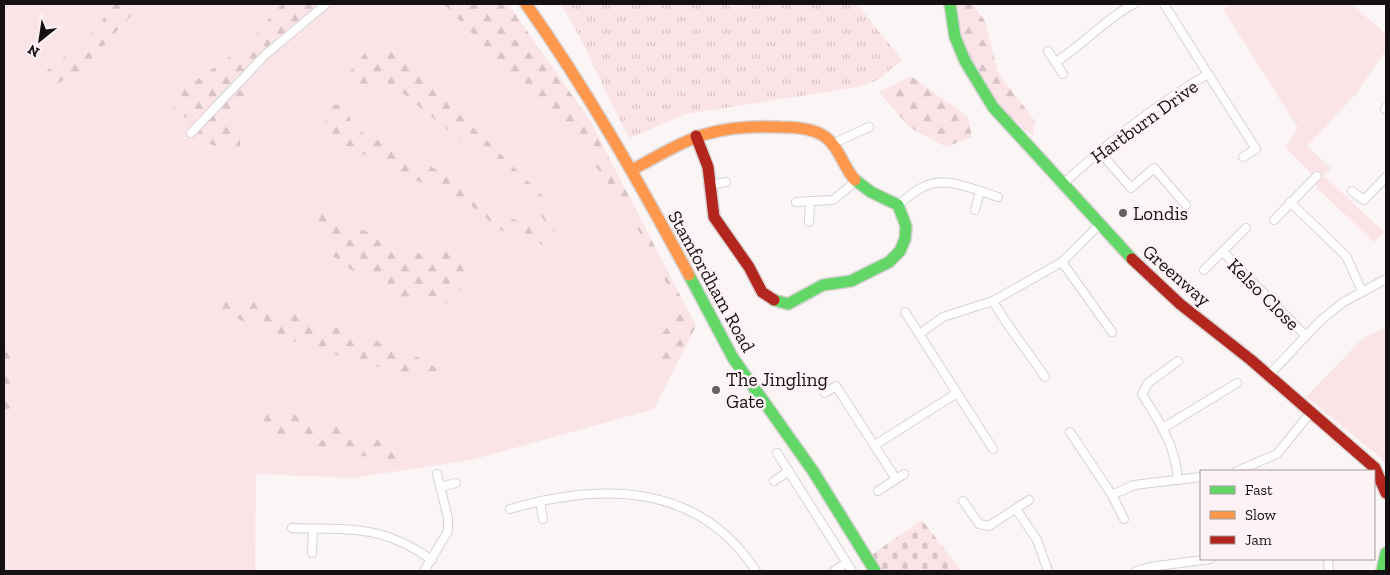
<svg xmlns="http://www.w3.org/2000/svg" width="1390" height="575" font-family="'Zilla Slab',serif">
<defs>
<pattern id="forest-firs" width="22" height="20" patternUnits="userSpaceOnUse" patternTransform="scale(1.25)"><rect width="22" height="20" fill="#fbe4e8"/><path d="M5 1l3.5 6h-7zM16 11l3.5 6h-7z" fill="#d6c3c6"/></pattern>
<pattern id="cemetery-stones" width="16" height="16" patternUnits="userSpaceOnUse" patternTransform="scale(1.25)"><rect width="16" height="16" fill="#fbe4e8"/><path d="M2 7V4a2 2 0 0 1 4 0v3zM10 15v-3a2 2 0 0 1 4 0v3z" fill="#d6c3c6"/></pattern>
<pattern id="park-tufts" width="24" height="20" patternUnits="userSpaceOnUse" patternTransform="scale(1.25)"><rect width="24" height="20" fill="#fbe4e8"/><path d="M3 7l-1-3M5 7V3M7 7l1-3M15 17l-1-3M17 17v-4M19 17l1-3" fill="none" stroke="#d6c3c6"/></pattern>
</defs>
<rect width="100%" height="100%" fill="#fbf5f6"/>
<g fill="#fbe4e8">
<path d="M4,4H508L590,121L696,326L654,409L471,460L353,478L256,474L255,571H4Z"/>
<path d="M1232,4H1351L1386,34V50L1356,94L1307,146L1331,168L1324,176L1384,232L1374,242L1317,188L1310,172L1285,147L1298,128L1223,9Z"/>
<path d="M1386,327V466L1380,457L1306,397L1363,338Z"/>
</g>
<g fill="url(#forest-firs)">
<path d="M114,4H142L80,71L50,88L40,80C48,66 61,61 72,51C89,38 102,21 114,4Z"/>
<path d="M282,4H317L247,66L250,92L234,114L230,126L240,139V154L201,141L194,120L171,113L185,88L245,46Z"/>
<path d="M444,4H508L590,121L696,326L671,374C636,357 666,330 680,310C650,251 626,200 582,150C572,139 565,129 553,119Z"/>
<path d="M957,4H972L985,21L998,73L1035,121L1033,136L1001,109L973,65L959,30Z"/>
<path d="M389,45L539,192L556,213L554,233L522,191L399,90L382,80L377,90L359,83L349,73L364,54Z"/>
<path d="M911,76L968,117L972,137L946,147L909,127L879,92Z"/>
<path d="M345,104L353,128L462,182L484,197L502,214L536,230L543,245L500,230L467,202L420,182L330,138L325,121L328,106Z"/>
<path d="M323,209L346,223L426,256L448,249L459,254L471,281L445,304L406,301L356,273L334,257L313,213Z"/>
<path d="M228,295C275,309 322,322 369,338C393,347 422,355 442,373V383L359,362L268,333L217,309L213,297Z"/>
<path d="M4,348L14,355L19,390L4,419Z"/>
<path d="M269,407L411,449L402,460C352,457 298,447 254,422Z"/>
</g>
<path fill="url(#cemetery-stones)" d="M922,520L961,571H880L870,556Z"/>
<path fill="url(#park-tufts)" d="M560,4H726L732,7L746,4H857L902,60L878,80L858,87L686,114L630,138C603,95 589,46 560,4Z"/>
<g fill="none" stroke-linecap="round" stroke-linejoin="round">
<g stroke="#d8d3d3" stroke-width="10">
<g id="street">
<path d="M1048,51L1063,74"/>
<path d="M1056,62C1084,44 1105,19 1134,4"/>
<path d="M1208,74L1256,149L1243,157"/>
<path d="M1385,109L1386,107"/>
<path d="M191,133L265,55L326,4"/>
<path d="M832,144L869,127"/>
<path d="M1099,151L1131,188L1154,168L1186,205"/>
<path d="M1063,184C1108,142 1156,105 1208,74L1164,4"/>
<path d="M711,185L726,182"/>
<path d="M1352,191L1364,200L1386,177"/>
<path d="M796,202L833,200L855,182"/>
<path d="M1290,202L1346,256L1362,291"/>
<path d="M898,205C906,199 914,191 923,187C946,175 975,190 998,197"/>
<path d="M975,210L980,191"/>
<path d="M1274,220L1317,176"/>
<path d="M809,222L810,201"/>
<path d="M1223,252L1306,336"/>
<path d="M1062,262L1112,332"/>
<path d="M1204,270L1246,228"/>
<path d="M993,301C1008,328 1028,351 1045,377"/>
<path d="M905,312L993,449"/>
<path d="M919,334L943,317L993,301L1062,262L1100,224"/>
<path d="M1269,375L1320,321L1342,303L1386,279"/>
<path d="M825,393L836,386L896,479"/>
<path d="M1163,428L1237,383"/>
<path d="M1070,432L1112,495L1124,519"/>
<path d="M875,445L957,393"/>
<path d="M777,453L852,571"/>
<path d="M1237,471L1277,454L1311,412"/>
<path d="M1178,480C1175,444 1160,423 1142,394L1148,383L1178,361"/>
<path d="M774,481L789,471"/>
<path d="M440,487L456,483"/>
<path d="M878,491L904,474"/>
<path d="M1112,495L1134,485L1201,477"/>
<path d="M540,501L543,519"/>
<path d="M963,501L979,524L989,526L1029,500"/>
<path d="M510,509C602,482 699,483 756,571"/>
<path d="M1016,509L1037,540L1048,571"/>
<path d="M292,528C350,530 382,524 432,560"/>
<path d="M312,553L313,529"/>
<path d="M1328,559L1329,571"/>
<path d="M424,571L448,531V518L437,474"/>
<path d="M834,571L846,563"/>
<path d="M1136,571L1150,567L1210,559"/>
</g>
</g>
<g stroke="#d8d3d3" stroke-width="14">
<g id="fast">
<path d="M950,4L955,37L965,61L993,107L1132,259"/>
<path d="M689,275L733,358L813,471L875,571"/>
<path d="M774,300L788,304L823,285L851,281L889,262L900,251L905,239L906,226L898,205L871,192L855,180"/>
<path d="M1382,571L1386,553"/>
</g>
</g>
<g stroke="#d8d3d3" stroke-width="14">
<g id="slow">
<path d="M526,4C587,90 639,182 689,275"/>
<path d="M632,170C690,138 711,124 780,127C794,127 812,128 824,136C838,145 844,168 855,180"/>
</g>
</g>
<g stroke="#d8d3d3" stroke-width="14">
<g id="jam">
<path d="M696,136L708,167L714,217L749,267L762,292L774,300"/>
<path d="M1132,259L1180,304L1251,360L1375,468L1386,493"/>
</g>
</g>
<use href="#street" stroke="#fefefe" stroke-width="8"/>
<use href="#fast" stroke="#63d668" stroke-width="11"/>
<use href="#slow" stroke="#ff974d" stroke-width="11"/>
<use href="#jam" stroke="#b3261e" stroke-width="11"/>
</g>
<g fill="#666061" stroke="#fef2f4" stroke-width="2">
<circle cx="1123" cy="213" r="5"/>
<circle cx="716" cy="390" r="5"/>
</g>
<g text-anchor="middle" stroke-width="5" stroke-linejoin="round" paint-order="stroke">
<g font-size="19" fill="#151011" stroke="#fef2f4">
<text transform="translate(1144 121) rotate(-36)" y="7">Hartburn Drive</text>
<text transform="translate(1177 275) rotate(41)" y="7">Greenway</text>
<text transform="translate(712 281) rotate(61)" y="7">Stamfordham Road</text>
<text transform="translate(1264 294) rotate(45)" y="7">Kelso Close</text>
</g>
<g font-size="19" fill="#151011" stroke="#fef2f4" text-anchor="start">
<text x="1133" y="220">Londis</text>
<text x="726" y="386">The Jingling<tspan x="726" dy="22">Gate</tspan></text>
</g>
</g>
<rect width="1390" height="575" fill="none" stroke="#151011" stroke-width="10"/>
<rect x="1200" y="470" width="175" height="90" fill="#fef2f4" stroke="#a19899"/>
<rect x="1210" y="486" width="25" height="8" fill="#63d668" stroke="#a19899"/>
<text x="1245" y="495" font-size="15" fill="#151011">Fast</text>
<rect x="1210" y="511" width="25" height="8" fill="#ff974d" stroke="#a19899"/>
<text x="1245" y="520" font-size="15" fill="#151011">Slow</text>
<rect x="1210" y="536" width="25" height="8" fill="#b3261e" stroke="#a19899"/>
<text x="1245" y="545" font-size="15" fill="#151011">Jam</text>
<g transform="translate(40 40) rotate(210)" stroke="#fef2f4" stroke-width="4" paint-order="stroke">
<path d="M0-4L9 19L0 12L-9 19Z" fill="#151011"/>
<text y="-8" font-size="14" font-weight="bold" text-anchor="middle" fill="#151011">N</text>
</g>
</svg>
